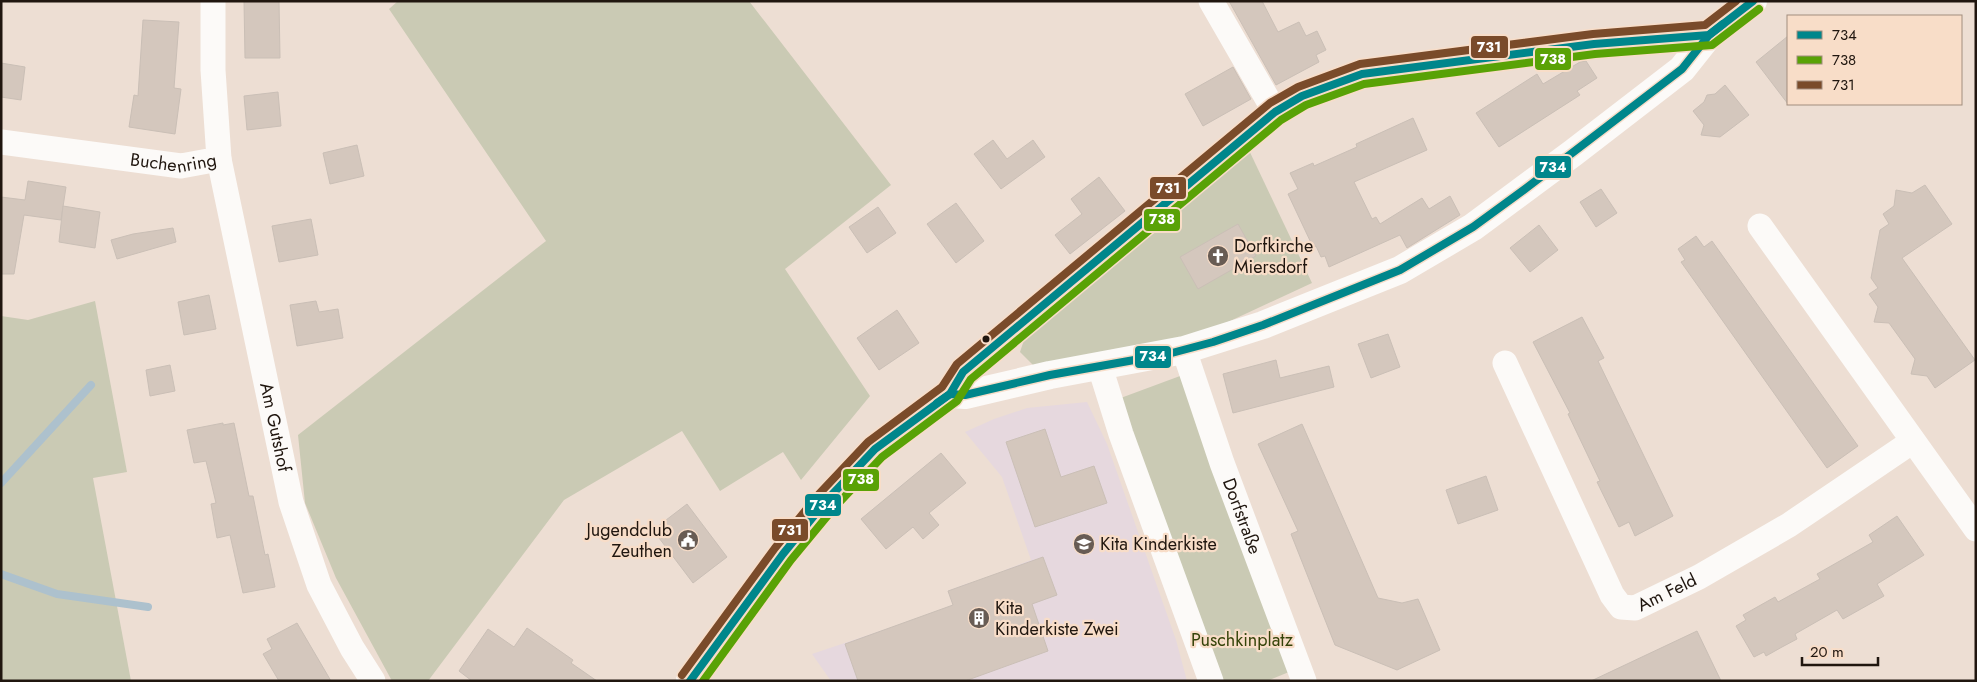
<svg xmlns="http://www.w3.org/2000/svg" width="1977" height="682" font-family="Jost,sans-serif">
<rect width="100%" height="100%" fill="#edded3"/>
<path fill="#e6d8de" d="M1087,402L1107,444L1176,640L1187,681H831L812,654L940,611L953,605L948,591L969,583L974,597L1010,586L1005,570L1031,560L1002,477L965,432L994,419L1027,408Z"/>
<g fill="#cacab4">
<path d="M398,1H749L891,185L785,269L870,396L801,480L783,452L720,491L682,431L564,500L428,681H392L336,578L305,503L298,435L546,241L389,9Z"/>
<path d="M1247,146L1312,283L1200,335L1034,366L1020,352L1027,331Z"/>
<path d="M95,301L127,472L93,478L131,681H1V316L28,320Z"/>
<path d="M1180,376L1289,672L1267,681H1220L1118,399Z"/>
</g>
<g fill="none" stroke-linecap="round" stroke-linejoin="round">
<g stroke="#adc1cd" stroke-width="8">
<path d="M1,483L91,385"/>
<path d="M1,574L57,594L148,607"/>
</g>
</g>
<g fill="#d4c7bd" stroke="#cabfb6">
<path d="M244,1H279L280,58H245Z"/>
<path d="M1229,1H1262L1278,32L1299,22L1306,36L1317,31L1326,50L1316,55L1319,62L1276,85Z"/>
<path d="M143,20L179,22L174,88L181,89L175,134L129,127L134,95L138,96Z"/>
<path d="M1788,36V104L1756,62Z"/>
<path d="M1586,61L1597,78L1577,91L1580,95L1499,147L1476,113L1537,74L1543,84L1580,62Z"/>
<path d="M1,63L25,67L21,100L1,97Z"/>
<path d="M1233,67L1251,99L1203,126L1185,94Z"/>
<path d="M1725,85L1749,115L1720,137L1701,135L1704,125L1693,111L1704,102L1707,95L1715,94Z"/>
<path d="M278,92L281,126L247,130L244,96Z"/>
<path d="M1413,118L1427,150L1354,182L1372,219L1376,217L1380,224L1422,198L1429,209L1450,196L1460,215L1407,248L1400,235L1329,267L1325,256L1321,257L1316,246L1313,247L1288,194L1298,189L1290,173L1313,163L1314,166L1357,147L1356,144Z"/>
<path d="M993,140L1007,159L1033,140L1045,157L1001,189L974,154Z"/>
<path d="M357,145L364,176L330,184L323,153Z"/>
<path d="M1099,177L1125,211L1070,254L1055,235L1082,214L1071,199Z"/>
<path d="M28,181L66,187L61,220L24,215L14,274H1V197L25,200Z"/>
<path d="M1925,185L1952,224L1902,258L1975,360L1935,388L1927,376L1911,374L1915,359L1889,323L1874,322L1878,307L1869,294L1878,288L1871,278L1880,230L1889,224L1883,214L1894,206L1896,190L1912,193Z"/>
<path d="M1601,189L1617,213L1596,227L1580,202Z"/>
<path d="M956,203L984,241L956,263L927,224Z"/>
<path d="M63,206L100,212L95,248L59,242Z"/>
<path d="M878,207L896,233L867,253L849,227Z"/>
<path d="M311,219L318,255L279,262L272,226Z"/>
<path d="M1238,224L1256,256L1198,289L1180,257Z"/>
<path d="M1539,225L1558,250L1530,272L1510,248Z"/>
<path d="M173,228L176,242L117,259L111,240L133,234Z"/>
<path d="M1696,236L1704,247L1712,241L1858,446L1827,468L1681,262L1685,260L1678,249Z"/>
<path d="M209,295L216,329L184,335L178,302Z"/>
<path d="M316,301L319,312L338,309L343,338L297,346L290,305Z"/>
<path d="M897,310L919,343L879,370L857,338Z"/>
<path d="M1582,317L1604,358L1598,361L1673,516L1635,536L1629,522L1619,527L1597,482L1600,481L1568,414L1570,413L1533,342Z"/>
<path d="M1388,334L1400,367L1371,378L1358,344Z"/>
<path d="M1276,360L1280,378L1329,366L1334,387L1233,413L1223,374Z"/>
<path d="M170,365L175,391L150,396L146,370Z"/>
<path d="M223,423V425L234,423L249,496H253L265,555L268,554L275,587L243,593L230,535L217,538L211,504L216,503L206,461L194,463L187,430Z"/>
<path d="M1302,424L1378,598L1402,603L1418,599L1440,650L1397,670L1335,645L1291,534L1298,531L1258,444Z"/>
<path d="M1045,429L1061,477L1094,466L1107,503L1035,527L1006,442Z"/>
<path d="M941,453L966,483L929,513L939,525L923,539L913,527L886,549L861,519Z"/>
<path d="M1486,476L1498,510L1458,524L1446,490Z"/>
<path d="M687,504L727,557L693,583L653,530Z"/>
<path d="M1897,516L1924,555L1877,584L1884,596L1843,619L1837,610L1795,634L1797,639L1782,647L1766,656L1764,652L1754,657L1736,626L1746,620L1743,615L1775,597L1778,602L1820,579L1817,574L1873,542L1869,535Z"/>
<path d="M1043,557L1057,595L1032,604L1048,651L965,681H858L845,644L953,605L948,591Z"/>
<path d="M297,623L331,681H279L263,654L272,649L267,639Z"/>
<path d="M527,628L573,660L571,663L597,681H472L459,671L488,629L514,647Z"/>
<path d="M1697,631L1721,681H1591Z"/>
</g>
<g fill="none" stroke-linecap="round" stroke-linejoin="round">
<g stroke="#fcfaf8" stroke-width="25">
<path d="M1211,1L1275,112"/>
<path id="s1" d="M1,142L181,166L219,159L213,70V1"/>
<path id="s2" d="M219,159L291,502L319,585L352,648L373,681"/>
<path d="M1760,226L1976,529"/>
<path id="s3" d="M1184,350L1222,463L1304,681"/>
<path id="s4" d="M1505,363L1612,595L1621,607L1635,608L1699,577L1789,525L1913,441"/>
<path d="M1100,367L1121,434L1211,681"/>
</g>
<g stroke="#fcfaf8" stroke-width="28">
<path d="M950,394L965,395L1050,375L1184,350L1263,325L1400,270L1473,227L1573,153L1682,69L1709,35L1753,1"/>
<path d="M690,681L783,554L826,501L875,449L950,394L963,372L1275,112L1302,96L1362,74L1594,44L1709,35"/>
</g>
<g stroke="#f8ddc8" stroke-width="11">
<g id="bus-1">
<path d="M937,403L950,394L965,395L1050,375L1168,354L1213,342L1263,325L1400,270L1473,227L1525,189L1682,69L1709,35L1723,24"/>
<path d="M690,681L783,554L826,501L875,449L950,394L963,372L1275,112L1302,96L1362,74L1594,44L1709,35L1753,1"/>
</g>
</g>
<g stroke="#f8ddc8" stroke-width="11">
<path id="bus-2" d="M703,681L791,560L834,508L882,457L957,401L971,379L1281,120L1306,105L1364,84L1595,54L1712,45L1759,9"/>
</g>
<g stroke="#f8ddc8" stroke-width="11">
<path id="bus-3" d="M682,675L775,548L819,494L868,442L942,387L957,364L1270,103L1298,87L1360,64L1593,34L1705,25L1736,1"/>
</g>
<use href="#bus-1" stroke="#00868b" stroke-width="8"/>
<use href="#bus-2" stroke="#59a206" stroke-width="8"/>
<use href="#bus-3" stroke="#7a4b2a" stroke-width="8"/>
</g>
<defs>
<g id="church-disc" transform="scale(1.125)"><circle r="9.5" fill="#685c54" stroke="#f8ddc8"/><path d="M-1.2-6h2.4v3.5h3.3v2.4h-3.3V6h-2.4V-.1h-3.3v-2.4h3.3Z" fill="#fff"/></g>
<g id="civic-disc" transform="scale(1.125)"><circle r="9.5" fill="#685c54" stroke="#f8ddc8"/><path d="M-.6-6.5H3V-4.5H.6V-3L4-1V1h2V6H-6V1h2V-1L-.6-3ZM-1.2 2.5V6h2.4V2.5Z" fill="#fff"/></g>
<g id="school-disc" transform="scale(1.125)"><circle r="9.5" fill="#685c54" stroke="#f8ddc8"/><path d="M0-5L7-2L0 1L-7-2ZM-4 1L0 2.5L4 1V4Q0 6-4 4Z" fill="#fff"/></g>
<g id="building-disc" transform="scale(1.125)"><circle r="9.5" fill="#685c54" stroke="#f8ddc8"/><path d="M-4-6H4V6H1V3H-1V6H-4ZM-2.5-4.3h1.7v1.8h-1.7ZM.8-4.3h1.7v1.8H.8ZM-2.5-1h1.7V.8h-1.7ZM.8-1h1.7V.8H.8Z" fill="#fff"/></g>
</defs>
<g fill-rule="evenodd">
<use href="#church-disc" x="1218" y="256"/>
<use href="#civic-disc" x="688" y="540"/>
<use href="#school-disc" x="1084" y="544"/>
<use href="#building-disc" x="979" y="618"/>
</g>
<circle fill="#20160f" stroke="#f8ddc8" stroke-width="2" cx="986" cy="339" r="4.5"/>
<g text-anchor="middle" stroke-width="4.5" stroke-linejoin="round" paint-order="stroke">
<g font-size="18" fill="#20160f" stroke="#f8ddc8">
<text dy="6" stroke="none"><textPath href="#s1" startOffset="174">Buchenring</textPath></text>
<text dy="6" stroke="none"><textPath href="#s2" startOffset="274">Am Gutshof</textPath></text>
<text dy="6" stroke="none"><textPath href="#s3" startOffset="176">Dorfstraße</textPath></text>
<text dy="6" stroke="none"><textPath href="#s4" startOffset="320">Am Feld</textPath></text>
</g>
<g font-size="18" fill="#20160f" stroke="#f8ddc8" text-anchor="start">
<text x="1234" y="252">Dorfkirche<tspan x="1234" dy="21">Miersdorf</tspan></text>
<text x="672" y="536" text-anchor="end">Jugendclub<tspan x="672" dy="21">Zeuthen</tspan></text>
<text x="1100" y="550">Kita Kinderkiste</text>
<text x="995" y="614">Kita<tspan x="995" dy="21">Kinderkiste Zwei</tspan></text>
</g>
<g font-size="18" fill="#354309" stroke="#f8ddc8">
<text x="1242" y="646">Puschkinplatz</text>
</g>
</g>
<g stroke="#f8ddc8" stroke-width="2">
<rect x="1470" y="35" width="39" height="24" rx="5" fill="#7a4b2a"/>
<rect x="1534" y="47" width="38" height="24" rx="5" fill="#59a206"/>
<rect x="1534" y="155" width="38" height="24" rx="5" fill="#00868b"/>
<rect x="1149" y="176" width="38" height="24" rx="5" fill="#7a4b2a"/>
<rect x="1143" y="208" width="38" height="24" rx="5" fill="#59a206"/>
<rect x="1134" y="345" width="38" height="24" rx="5" fill="#00868b"/>
<rect x="842" y="468" width="38" height="24" rx="5" fill="#59a206"/>
<rect x="804" y="493" width="38" height="24" rx="5" fill="#00868b"/>
<rect x="771" y="518" width="38" height="24" rx="5" fill="#7a4b2a"/>
</g>
<g font-size="14" text-anchor="middle" font-weight="bold" fill="#fff">
<text x="1489" y="52">731</text>
<text x="1553" y="64">738</text>
<text x="1553" y="172">734</text>
<text x="1168" y="193">731</text>
<text x="1162" y="224">738</text>
<text x="1153" y="361">734</text>
<text x="861" y="484">738</text>
<text x="823" y="510">734</text>
<text x="790" y="535">731</text>
</g>
<rect width="1977" height="682" fill="none" stroke="#20160f" stroke-width="5"/>
<rect x="1787" y="15" width="175" height="90" fill="#f8ddc8" stroke="#a28d7e"/>
<rect x="1797" y="31" width="25" height="8" fill="#00868b" stroke="#a28d7e"/>
<text x="1832" y="40" font-size="15" fill="#20160f">734</text>
<rect x="1797" y="56" width="25" height="8" fill="#59a206" stroke="#a28d7e"/>
<text x="1832" y="65" font-size="15" fill="#20160f">738</text>
<rect x="1797" y="81" width="25" height="8" fill="#7a4b2a" stroke="#a28d7e"/>
<text x="1832" y="90" font-size="15" fill="#20160f">731</text>
<path d="M1802 657v8h76v-8" fill="none" stroke="#20160f" stroke-width="2.5"/>
<text x="1810" y="657" font-size="15" fill="#20160f" stroke="#f8ddc8" stroke-width="4" paint-order="stroke">20 m</text>
</svg>
